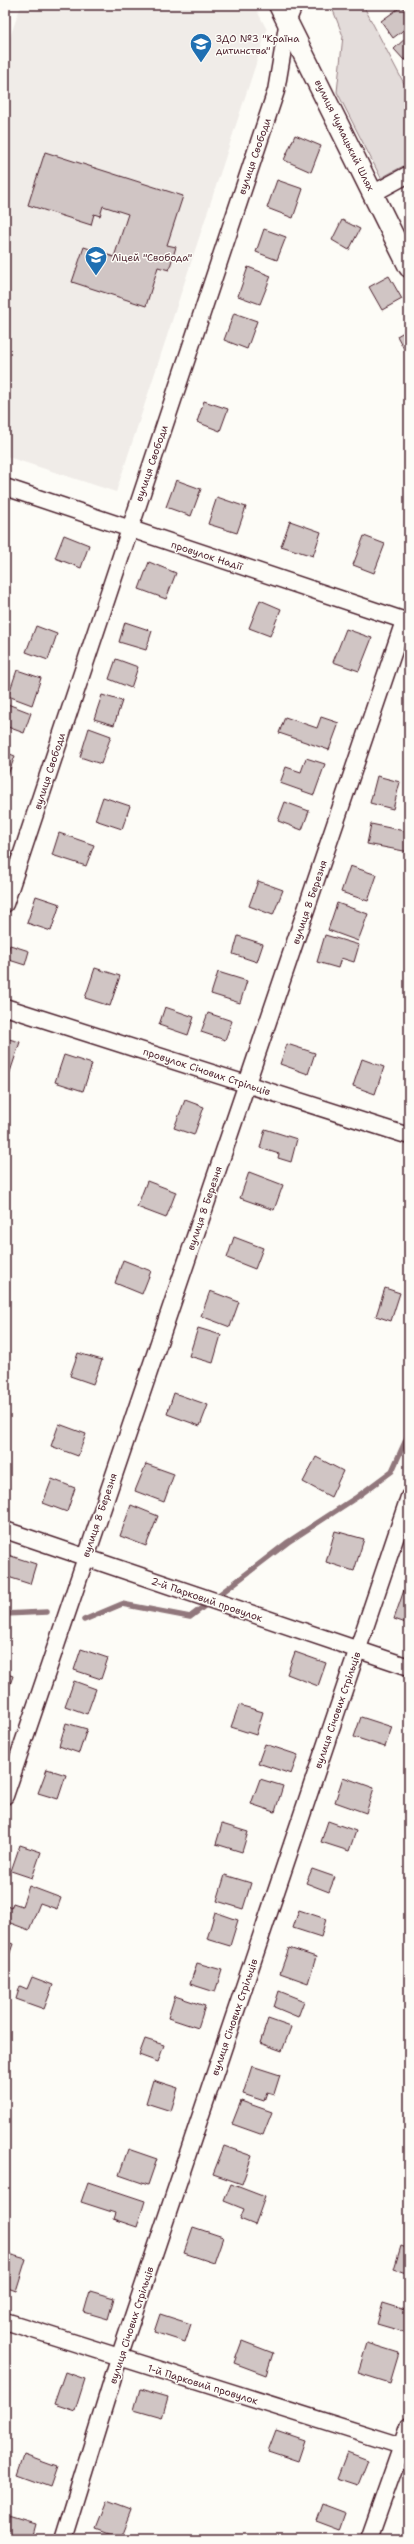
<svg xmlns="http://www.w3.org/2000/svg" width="414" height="2544" font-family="'Shantell Sans',sans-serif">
<rect width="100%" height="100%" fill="#fdfcf7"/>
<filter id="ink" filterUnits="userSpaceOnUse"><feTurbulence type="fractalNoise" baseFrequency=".025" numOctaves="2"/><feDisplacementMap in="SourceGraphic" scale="8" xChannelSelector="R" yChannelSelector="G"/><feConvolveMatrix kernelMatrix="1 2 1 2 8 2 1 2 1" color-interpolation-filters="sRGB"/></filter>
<g filter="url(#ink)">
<path fill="#f0ece8" d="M21,5H254L267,30L116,492L5,456V52Z"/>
<path fill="#e3dcda" stroke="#967e82" d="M331,5H363L409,93V169L407,164L381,178L337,92L343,36Z"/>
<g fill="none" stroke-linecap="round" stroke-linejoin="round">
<g stroke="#91777b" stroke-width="5.5">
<path d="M5,1614L47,1612"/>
<path d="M84,1620L122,1604L190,1617L288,1542L357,1497L392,1471L409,1433"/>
</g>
</g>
<g fill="#d0c5c4" stroke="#4a1f2b">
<path d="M402,6L409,15V26L393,38L381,21Z"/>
<path d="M409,35V55L404,60L394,49Z"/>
<path d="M295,135L321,146L311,172L284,160Z"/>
<path d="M45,152L183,196L167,245L176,247L169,270L158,267L146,306L72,282L84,247L114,257L128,214L103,206L100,216L94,214L91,225L28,205Z"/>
<path d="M277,180L303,189L293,218L267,208Z"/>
<path d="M342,220L360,229L349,250L332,240Z"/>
<path d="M264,229L286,237L277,260L256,252Z"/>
<path d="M248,267L271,276L260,304L238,296Z"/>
<path d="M389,276L402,299L382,310L369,287Z"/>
<path d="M234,313L257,321L247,349L224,340Z"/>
<path d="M409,329V358L397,336Z"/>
<path d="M204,401L228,409L220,431L197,422Z"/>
<path d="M176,480L201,489L191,516L166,507Z"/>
<path d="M217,497L246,507L237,533L208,524Z"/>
<path d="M290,521L321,532L313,556L281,546Z"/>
<path d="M64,535L89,545L81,568L55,558Z"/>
<path d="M364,536L385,544L374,573L353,565Z"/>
<path d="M149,562L176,573L166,599L139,589Z"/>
<path d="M260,600L281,609L270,636L249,628Z"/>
<path d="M125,622L152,631L146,650L119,642Z"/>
<path d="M36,626L57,634L48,660L26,652Z"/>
<path d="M346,629L372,638L359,671L333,662Z"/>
<path d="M116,659L138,667L131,688L109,679Z"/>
<path d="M17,670L41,678L32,705L8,696Z"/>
<path d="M102,695L122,701L114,725L94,719Z"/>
<path d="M5,703L31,713L24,733L5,726Z"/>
<path d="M285,717L317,728L321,717L339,723L329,750L279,733Z"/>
<path d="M89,728L111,736L101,764L80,757Z"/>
<path d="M5,752L15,756L6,780H5Z"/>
<path d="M306,758L325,764L314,795L280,783L286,767L301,772Z"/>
<path d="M377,776L400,782L393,809L370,803Z"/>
<path d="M103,797L130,806L122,829L95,820Z"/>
<path d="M285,802L309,811L302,830L278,821Z"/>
<path d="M371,824L409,832V852L367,844Z"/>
<path d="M59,833L94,845L86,866L52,855Z"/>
<path d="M350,866L377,875L368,901L341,892Z"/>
<path d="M258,881L283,890L273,915L249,906Z"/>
<path d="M36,896L60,904L51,931L27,923Z"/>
<path d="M337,903L368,914L358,941L328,930Z"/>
<path d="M325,935L359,945L354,962L341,958L338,968L317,962Z"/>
<path d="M238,936L263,944L257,962L233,954Z"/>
<path d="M10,945L29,951L25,965L6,959Z"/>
<path d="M95,968L120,976L110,1006L85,998Z"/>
<path d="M218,972L247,981L240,1003L211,994Z"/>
<path d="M165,1007L194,1017L188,1035L159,1025Z"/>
<path d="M208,1013L232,1021L225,1040L201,1032Z"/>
<path d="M5,1038L20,1042L9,1075L5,1074Z"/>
<path d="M287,1044L315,1053L308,1074L280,1064Z"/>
<path d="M64,1055L92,1064L83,1091L55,1082Z"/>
<path d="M362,1059L384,1067L375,1094L353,1086Z"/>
<path d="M185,1100L204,1107L194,1135L174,1128Z"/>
<path d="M265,1129L297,1139L291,1162L278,1158L279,1154L260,1148Z"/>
<path d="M249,1172L283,1185L274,1210L240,1198Z"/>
<path d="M147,1181L176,1192L166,1218L137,1207Z"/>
<path d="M234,1237L263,1248L255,1269L227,1258Z"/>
<path d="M123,1260L151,1271L142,1294L115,1283Z"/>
<path d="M385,1288L400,1293L391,1321L376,1316Z"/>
<path d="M210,1291L239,1302L230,1327L201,1316Z"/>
<path d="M198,1328L221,1335L213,1363L189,1356Z"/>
<path d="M78,1353L102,1360L93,1384L70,1376Z"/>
<path d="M174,1393L208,1405L200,1426L167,1414Z"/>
<path d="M59,1424L86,1434L78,1456L51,1446Z"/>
<path d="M316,1457L343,1471L331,1497L303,1482Z"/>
<path d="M146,1464L174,1474L164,1502L135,1491Z"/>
<path d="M52,1479L75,1488L67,1512L43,1503Z"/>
<path d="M131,1505L158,1516L146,1546L120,1536Z"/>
<path d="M335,1531L364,1539L354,1571L326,1562Z"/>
<path d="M8,1555L36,1564L30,1584L5,1576Z"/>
<path d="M404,1590L409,1592V1624L394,1619Z"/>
<path d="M81,1649L108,1658L101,1679L74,1670Z"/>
<path d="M295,1652L326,1663L318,1686L287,1674Z"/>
<path d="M5,1673L13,1676L5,1699Z"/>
<path d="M74,1681L96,1689L87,1714L65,1706Z"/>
<path d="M239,1705L263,1712L256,1735L231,1727Z"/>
<path d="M361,1717L392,1727L385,1747L354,1737Z"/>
<path d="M66,1723L87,1729L79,1753L59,1746Z"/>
<path d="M265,1744L298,1755L291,1774L258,1763Z"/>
<path d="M47,1769L66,1775L58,1799L38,1793Z"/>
<path d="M343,1777L374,1788L366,1813L335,1802Z"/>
<path d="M260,1779L283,1786L275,1812L251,1804Z"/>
<path d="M328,1821L356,1831L349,1851L321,1842Z"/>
<path d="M222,1824L248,1832L242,1852L216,1844Z"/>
<path d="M20,1845L41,1852L32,1878L11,1871Z"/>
<path d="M312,1869L335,1877L329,1892L306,1883Z"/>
<path d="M225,1875L251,1883L243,1909L217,1901Z"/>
<path d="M29,1886L61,1898L57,1909L40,1903L29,1930L5,1921V1905L11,1908L13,1903L22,1906Z"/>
<path d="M299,1910L326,1919L321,1937L293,1928Z"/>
<path d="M215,1912L238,1920L230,1946L207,1939Z"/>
<path d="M5,1941L13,1944L6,1964H5Z"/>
<path d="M289,1948L316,1957L308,1983L280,1973Z"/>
<path d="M197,1963L222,1970L215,1992L190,1984Z"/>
<path d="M32,1977L53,1985L44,2009L16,1999L20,1986L27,1989Z"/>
<path d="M279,1991L304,2001L298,2017L274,2007Z"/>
<path d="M175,1996L205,2006L198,2028L168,2018Z"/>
<path d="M268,2019L291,2027L282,2051L260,2043Z"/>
<path d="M145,2039L164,2045L158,2062L139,2055Z"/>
<path d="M252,2066L280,2075L274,2094L267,2092L264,2101L243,2094Z"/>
<path d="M153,2080L178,2088L171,2111L146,2103Z"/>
<path d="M241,2101L272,2112L263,2135L232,2124Z"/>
<path d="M224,2146L252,2156L242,2184L213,2174Z"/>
<path d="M128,2149L157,2159L148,2185L119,2175Z"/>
<path d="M88,2182L145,2201L137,2227L113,2219L115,2213L81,2202Z"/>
<path d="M231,2184L265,2197L255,2225L240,2219L244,2209L224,2201Z"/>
<path d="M193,2227L223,2237L214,2263L184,2253Z"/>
<path d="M401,2246L409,2249V2274L394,2269Z"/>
<path d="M5,2253L26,2259L16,2291L5,2287Z"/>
<path d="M90,2291L114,2298L108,2319L84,2312Z"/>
<path d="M383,2303L409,2311L408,2333L377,2324Z"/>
<path d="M160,2314L191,2324L185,2342L154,2332Z"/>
<path d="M242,2341L273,2353L266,2375L234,2363Z"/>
<path d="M367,2343L399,2353L390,2383L358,2373Z"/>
<path d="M65,2372L85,2379L75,2411L54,2404Z"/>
<path d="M140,2389L168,2397L162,2418L134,2410Z"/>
<path d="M276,2430L305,2440L298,2461L268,2451Z"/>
<path d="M347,2452L368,2460L358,2485L337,2478Z"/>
<path d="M24,2455L57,2467L50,2487L17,2475Z"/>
<path d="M107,2501L131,2510L120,2538L96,2529Z"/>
<path d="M322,2504L346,2513L340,2530L316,2521Z"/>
<path d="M8,2516L35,2524L31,2539H21L5,2534Z"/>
</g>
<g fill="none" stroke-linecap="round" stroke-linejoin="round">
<g stroke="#4a1f2b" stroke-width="19">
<g id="minor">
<path d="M374,193L409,174"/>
<path d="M5,487L409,622"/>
<path d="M5,904L276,91L288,20L294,5"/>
<path d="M5,1007L409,1136"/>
<path d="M5,1530L409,1667"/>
<path d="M5,1796L404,621"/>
<path d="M5,2321L402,2446"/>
<path d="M63,2539L119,2358L409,1497"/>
<path d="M369,2539L409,2426"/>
</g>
</g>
<g stroke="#4a1f2b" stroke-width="23">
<path id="tertiary" d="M279,5L409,267"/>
</g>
<path stroke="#4a1f2b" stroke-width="2.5" stroke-dasharray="1 3" stroke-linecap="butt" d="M407,2539L409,2536"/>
<use href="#minor" stroke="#fdfcf7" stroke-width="16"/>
<use href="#tertiary" stroke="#fdfcf7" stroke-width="20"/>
</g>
</g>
<defs>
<g id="school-pin" transform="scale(1.15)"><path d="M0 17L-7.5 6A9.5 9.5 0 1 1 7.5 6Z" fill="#1f6fb2" stroke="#fdfcf7"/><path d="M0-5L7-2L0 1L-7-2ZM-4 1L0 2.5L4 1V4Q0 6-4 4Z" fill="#fff"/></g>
</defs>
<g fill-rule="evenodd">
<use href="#school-pin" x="201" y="44"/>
<use href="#school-pin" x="96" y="257"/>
</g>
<g text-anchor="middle" stroke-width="3" stroke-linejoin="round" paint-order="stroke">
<g font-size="10" fill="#4a1f2b" stroke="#fdfcf7" text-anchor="start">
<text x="216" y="42">ЗДО №3 "Країна<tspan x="216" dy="12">дитинства"</tspan></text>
<text x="112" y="261">Ліцей "Свобода"</text>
</g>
<g font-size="10" fill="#4a1f2b" stroke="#fdfcf7">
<text transform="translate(345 135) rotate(64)" y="4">вулиця Чумацький Шлях</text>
<text transform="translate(254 156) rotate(-71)" y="4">вулиця Свободи</text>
<text transform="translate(151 463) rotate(-71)" y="4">вулиця Свободи</text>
<text transform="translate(207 555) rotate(18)" y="4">провулок Надії</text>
<text transform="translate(49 771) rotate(-72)" y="4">вулиця Свободи</text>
<text transform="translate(309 902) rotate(-71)" y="4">вулиця 8 Березня</text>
<text transform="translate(207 1071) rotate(18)" y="4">провулок Січових Стрільців</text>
<text transform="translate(204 1208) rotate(-71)" y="4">вулиця 8 Березня</text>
<text transform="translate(99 1515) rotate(-71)" y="4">вулиця 8 Березня</text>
<text transform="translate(207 1599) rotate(19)" y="4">2-й Парковий провулок</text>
<text transform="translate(337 1710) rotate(-71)" y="4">вулиця Січових Стрільців</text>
<text transform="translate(234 2017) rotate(-71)" y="4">вулиця Січових Стрільців</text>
<text transform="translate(131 2325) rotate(-72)" y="4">вулиця Січових Стрільців</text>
<text transform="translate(203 2384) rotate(17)" y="4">1-й Парковий провулок</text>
</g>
</g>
<rect width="414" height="2544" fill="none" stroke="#fdfcf7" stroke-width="20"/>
<rect x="10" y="10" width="394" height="2524" fill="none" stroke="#4a1f2b" stroke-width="1.5" filter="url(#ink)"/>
</svg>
